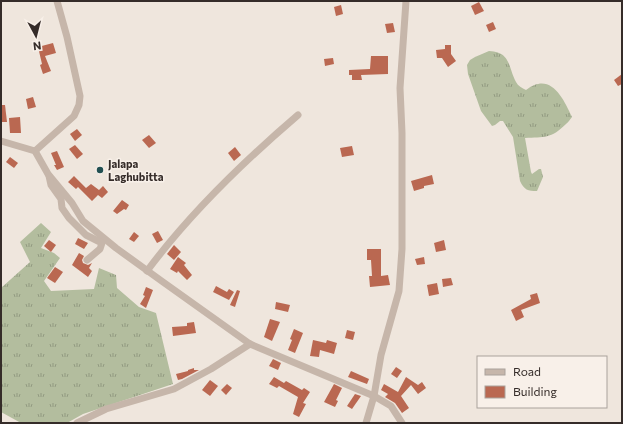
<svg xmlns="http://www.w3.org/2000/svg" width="623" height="424" font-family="Commissioner,sans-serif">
<defs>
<pattern id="grass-tufts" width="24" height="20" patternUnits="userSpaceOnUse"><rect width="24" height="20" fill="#b3bd9e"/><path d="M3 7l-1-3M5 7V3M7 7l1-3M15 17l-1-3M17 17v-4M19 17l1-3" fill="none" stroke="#929a81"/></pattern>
</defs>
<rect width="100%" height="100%" fill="#efe6dd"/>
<g fill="url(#grass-tufts)">
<path d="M489,51C511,52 508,67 516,82C518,86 522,88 526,90C550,71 563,97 572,117C570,119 569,122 566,124C551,139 544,137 525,138L531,172L532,174L539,169H541L543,177L537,191C528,191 524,190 520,181L513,137L503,121H500L495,125L492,126L481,111L468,74L467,65L470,60L475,57Z"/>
<path d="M41,223L51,232L41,248L54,253L60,258L44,281L51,291L94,289L99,268L116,275L117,288L139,307L156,313L173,384L83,414L67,423H21L1,412V288L30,262L20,242Z"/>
</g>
<g fill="#ba6851">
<path d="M479,2L484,11L475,15L471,6Z"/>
<path d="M341,5L343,14L336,16L334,7Z"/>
<path d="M493,22L496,29L489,32L486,25Z"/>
<path d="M393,23L395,32L387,33L385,24Z"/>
<path d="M53,43L56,53L45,56L51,71L43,74L40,65L42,64L38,47Z"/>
<path d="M445,45H451V54L456,61L448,67L442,58H437L436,50L445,49Z"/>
<path d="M371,56H388V74L361,75L362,80H352V75H349V70L370,69Z"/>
<path d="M333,58L334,64L325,66L324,59Z"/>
<path d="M622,74V84L618,86L614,80Z"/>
<path d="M33,97L36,107L28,109L26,99Z"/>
<path d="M1,105H5L7,122H1Z"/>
<path d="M20,117L21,133H10L9,118Z"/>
<path d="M77,129L82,135L75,141L70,134Z"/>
<path d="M149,135L156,143L149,148L142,140Z"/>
<path d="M75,145L83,154L77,159L69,149Z"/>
<path d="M352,146L354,155L342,157L340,148Z"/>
<path d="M235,147L241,155L234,161L228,153Z"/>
<path d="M57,151L64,167L57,170L54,165H56L51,153Z"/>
<path d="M10,157L18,163L14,168L6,162Z"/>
<path d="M432,175L434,184L424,186V188L414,191L411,181Z"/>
<path d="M74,176L86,188L91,184L99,190L103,186L108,192L102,198L98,195L92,201L78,187L76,189L68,182Z"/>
<path d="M122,200L129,205L126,210L124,209L117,214L113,211Z"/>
<path d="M158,231L163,240L157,243L152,234Z"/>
<path d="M134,232L139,236L134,242L129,239Z"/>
<path d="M78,238L88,243L84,249L75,244Z"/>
<path d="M49,240L56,245L51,252L44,246Z"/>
<path d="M444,240L446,250L436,252L434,243Z"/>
<path d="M174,245L181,252L174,260L167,254Z"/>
<path d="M367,249H381V276L388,275L390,285L370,287L369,276H372L371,260H367Z"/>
<path d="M79,253L84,256L82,260L83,263L88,265L92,263L89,268L92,271L88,277L72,265Z"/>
<path d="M178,257L186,263L184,265L192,275L187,280L178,271L177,273L170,269Z"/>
<path d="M424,257L425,264L417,265L415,259Z"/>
<path d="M55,267L63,272L55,283L47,278Z"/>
<path d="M451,278L453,285L443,287L442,279Z"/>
<path d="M437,283L439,294L429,296L427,285Z"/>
<path d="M216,286L227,292L229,289L234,292L229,300L213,292Z"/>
<path d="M146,287L153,290L146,308L140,304L145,296L143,295Z"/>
<path d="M237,290L240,291L235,307L230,305Z"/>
<path d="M537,293L540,303L521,310L524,317L516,321L511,310L531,299L530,295Z"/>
<path d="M276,302L290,305L288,312L275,309Z"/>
<path d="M270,319L280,322L272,341L264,337Z"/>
<path d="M194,322L196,333L173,336L172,327L187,326V323Z"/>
<path d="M294,329L303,333L295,353L288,350L292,340L290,339Z"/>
<path d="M347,330L355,332L353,340L345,338Z"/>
<path d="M313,340L326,343L327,340L337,343L334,354L320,350L319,357L310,356Z"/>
<path d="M273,359L281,363L278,370L269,366Z"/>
<path d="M396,367L402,371L397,378L391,374Z"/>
<path d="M194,368V370H199L182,379L178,380L176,374L188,371V370Z"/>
<path d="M351,371L369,379L367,384L348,377Z"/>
<path d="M274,377L284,383L286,381L302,390L304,388L310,392L303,403L306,404L299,417L293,414L298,397L279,386L277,388L269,384Z"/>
<path d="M406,377L418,385L422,382L426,388L418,394L411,385L401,396L409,408L402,413L395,403L385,397L388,394L381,390L384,384L398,392Z"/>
<path d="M210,380L218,386L210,396L202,390Z"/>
<path d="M227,384L232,388L226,395L221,390Z"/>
<path d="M334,384L342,388L336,400L338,401L335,407L324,402Z"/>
<path d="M355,394L361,396L352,409L347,406Z"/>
</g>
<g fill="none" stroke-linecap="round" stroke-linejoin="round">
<g stroke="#c6b6aa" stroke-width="7">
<path d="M1,141L35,151L48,174L72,203L83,221L116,248L163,282L250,344L374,396L391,406L402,423"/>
<path d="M35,151L74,116L79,105L80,96L67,37L57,1"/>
<path d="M49,176L51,185L61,199L62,208L69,218L86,235L102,243L100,249L87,260"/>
<path d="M147,271C191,212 243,162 298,115"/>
<path d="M77,423L106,409L174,389L211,369L250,344"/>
<path d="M366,423L374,396L381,355L399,291L402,249V133L400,88L406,1"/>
</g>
</g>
<circle fill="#225052" stroke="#f8f0e9" stroke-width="1.5" cx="100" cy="170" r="4"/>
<g text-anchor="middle" stroke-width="3" stroke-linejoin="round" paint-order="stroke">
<g font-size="11" font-weight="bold" fill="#352c29" stroke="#f8f0e9" text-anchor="start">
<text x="108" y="168">Jalapa<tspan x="108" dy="13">Laghubitta</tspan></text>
</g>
</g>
<rect width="623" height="424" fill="none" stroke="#352c29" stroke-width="4"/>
<rect x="477" y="356" width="130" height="52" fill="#f8f0e9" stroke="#aaa29c"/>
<rect x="485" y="369" width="20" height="6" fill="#c6b6aa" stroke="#aaa29c"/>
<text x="513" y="376" font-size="12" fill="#352c29">Road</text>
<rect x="485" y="386" width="20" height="12" fill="#ba6851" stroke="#aaa29c"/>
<text x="513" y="396" font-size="12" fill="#352c29">Building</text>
<g transform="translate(36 36) rotate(173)" stroke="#f8f0e9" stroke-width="3" paint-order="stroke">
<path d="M0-3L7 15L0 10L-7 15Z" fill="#352c29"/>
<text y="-6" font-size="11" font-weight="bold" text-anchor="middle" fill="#352c29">N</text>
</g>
</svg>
